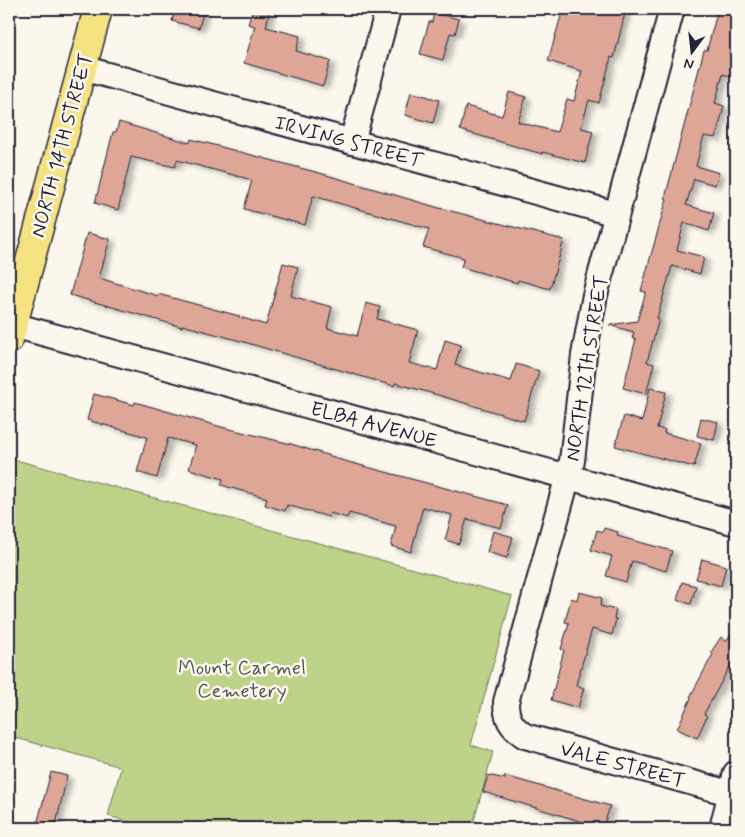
<svg xmlns="http://www.w3.org/2000/svg" width="745" height="837" font-family="Mynerve,sans-serif">
<defs>
<filter id="shadow"><feDropShadow dx="5.5" dy="3" stdDeviation="2.5" flood-color="#0004"/></filter>
</defs>
<rect width="100%" height="100%" fill="#fbf7ec"/>
<filter id="ink" filterUnits="userSpaceOnUse"><feTurbulence type="fractalNoise" baseFrequency=".02" numOctaves="2"/><feDisplacementMap in="SourceGraphic" scale="10" xChannelSelector="R" yChannelSelector="G"/><feConvolveMatrix kernelMatrix="1 2 1 2 8 2 1 2 1" color-interpolation-filters="sRGB"/></filter>
<g filter="url(#ink)">
<path fill="#bdd389" stroke="#707a62" d="M9,458L512,596L471,745L493,752L472,828H151L108,816L121,767L9,736Z"/>
<g fill="#dea696" stroke="#22223b" filter="url(#shadow)">
<path d="M175,9H204L199,28L172,21Z"/>
<path d="M253,9H270L266,27L300,36L296,51L330,61L323,86L244,63L255,26L248,24Z"/>
<path d="M563,9H626L614,58L611,57L599,103L589,100L581,128L593,131L585,163L542,152V154L460,130L466,106L502,116L509,92L526,97L518,122L557,132L567,99L574,101L582,71L548,61Z"/>
<path d="M718,9L736,12V21L733,32L736,33V35L730,56L736,58V78L723,74L715,103L724,106L716,138L704,136L696,166L719,173L715,185L694,179L686,205L714,213L709,231L684,223L677,250L704,257L700,274L672,266L657,318L659,319L647,362L654,364L646,394L623,388L636,339L632,338L634,332L609,325L637,321L646,292L641,291L667,198H665L704,50H707Z"/>
<path d="M434,13L459,19L455,34L450,33L443,60L420,54L429,22H432Z"/>
<path d="M411,92L439,100L433,123L405,115Z"/>
<path d="M119,122L190,143L191,139L323,174L439,208L564,240L550,289L518,280L517,283L461,267L464,258L423,247L429,229L313,196L305,225L244,209L252,180L177,160L175,167L131,157L118,210L95,203L113,132H116Z"/>
<path d="M87,233L110,239L99,278L158,296V294L239,316V317L266,325L283,263L298,267L291,296L332,307L327,328L357,336L366,303L380,307L377,319L418,330L409,363L437,370L445,340L461,345L455,365L511,381L516,364L539,371L524,421L438,395L395,383L394,386L237,340L182,325V327L70,295Z"/>
<path d="M650,388L666,392L657,428L665,430L664,433L701,443L694,467L615,446L624,416L642,421Z"/>
<path d="M94,394L134,405L135,402L221,427L291,444L337,458V459L508,505L501,528L467,519L459,544L445,540L452,515L423,507L411,552L391,546L396,526L349,513L347,518L330,513L329,517L287,505L285,511L265,505L267,498L221,485L223,479L189,469L196,445L168,438L157,478L137,472L147,437L87,420Z"/>
<path d="M701,418L718,422L714,440L697,436Z"/>
<path d="M604,528L618,532L617,536L672,551L666,571L632,561L626,582L606,576L612,556L591,550L597,530L603,532Z"/>
<path d="M493,531L513,537L507,558L487,552Z"/>
<path d="M702,559L726,566L721,586L696,579Z"/>
<path d="M682,582L696,586L691,604L677,600Z"/>
<path d="M579,592L602,598L600,606L616,610L614,619H616L612,635L592,629L576,685L584,688L578,708L551,700L564,650L561,649L569,623L565,622L571,598L577,600Z"/>
<path d="M736,627V670L730,666L704,714L707,716L697,738L677,729L691,698L690,697L713,654L711,652L721,637L726,641Z"/>
<path d="M51,772L67,776L59,811L55,828H36Z"/>
<path d="M488,775L505,779V776L610,806L603,828L483,792Z"/>
</g>
<g fill="none" stroke-linecap="round" stroke-linejoin="round">
<g stroke="#22223b" stroke-width="28">
<g id="minor">
<path d="M672,9L595,295L584,355L572,461L506,702C506,718 511,727 525,736L736,795"/>
<path d="M82,68L616,214"/>
<path d="M352,142L388,9"/>
<path d="M13,325L736,523"/>
<path d="M722,828L736,773"/>
</g>
</g>
<g stroke="#22223b" stroke-width="31">
<path id="major" d="M9,339L98,9"/>
</g>
<use href="#minor" stroke="#fbf7ec" stroke-width="24"/>
<use href="#major" stroke="#f5e382" stroke-width="28"/>
</g>
</g>
<g text-anchor="middle" stroke-width="5" stroke-linejoin="round" paint-order="stroke">
<g font-size="20" fill="#22223b" stroke="#fbf7ec">
<text transform="translate(349 141) rotate(15)" y="7">IRVING STREET</text>
<text transform="translate(61 145) rotate(-75)" y="7">NORTH 14TH STREET</text>
<text transform="translate(586 368) rotate(-81)" y="7">NORTH 12TH STREET</text>
<text transform="translate(374 424) rotate(15)" y="7">ELBA AVENUE</text>
<text transform="translate(623 764) rotate(15)" y="7">VALE STREET</text>
</g>
<g font-size="20" fill="#505752" stroke="#fbf7ec">
<text x="242" y="674">Mount Carmel<tspan x="242" dy="23">Cemetery</tspan></text>
</g>
</g>
<rect width="745" height="837" fill="none" stroke="#fbf7ec" stroke-width="30"/>
<rect x="15" y="15" width="715" height="807" fill="none" stroke="#22223b" stroke-width="2" filter="url(#ink)"/>
<g transform="translate(692 52) rotate(195)" stroke="#fbf7ec" stroke-width="4" paint-order="stroke">
<path d="M0-4L9 19L0 12L-9 19Z" fill="#22223b"/>
<text y="-8" font-size="14" font-weight="bold" text-anchor="middle" fill="#22223b">N</text>
</g>
</svg>
